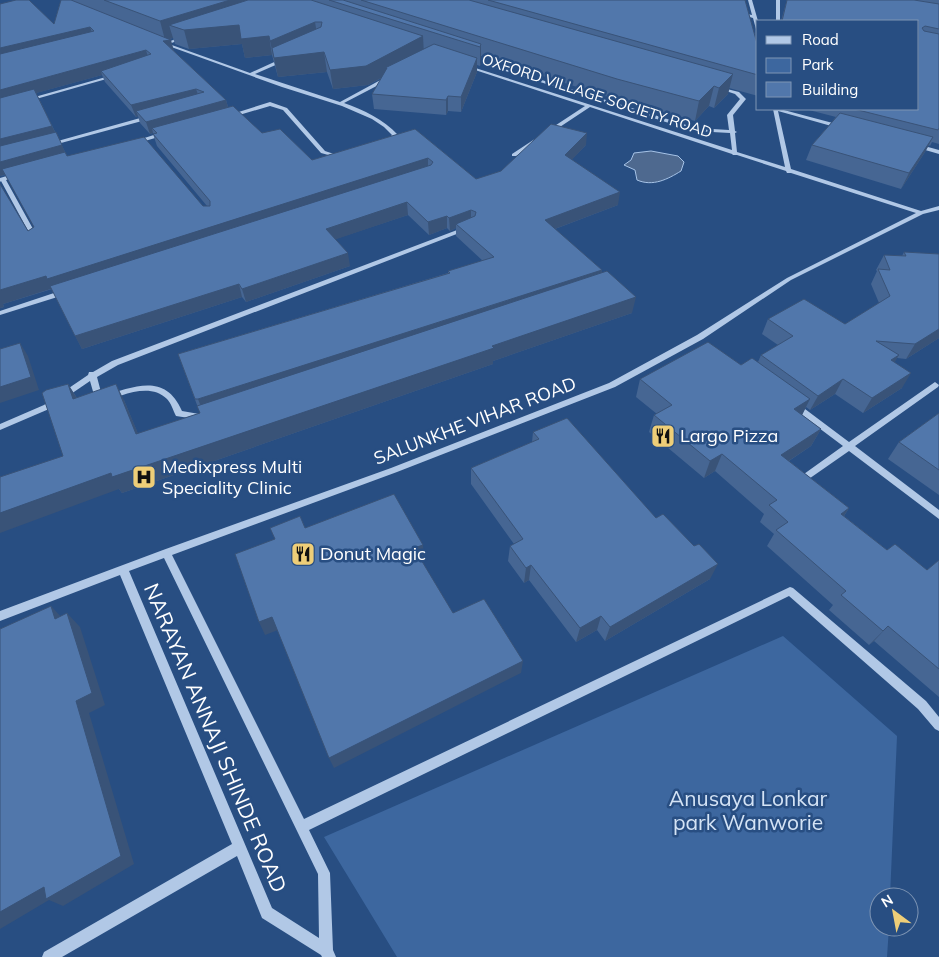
<svg xmlns="http://www.w3.org/2000/svg" width="939" height="957" font-family="Mulish,sans-serif">
<rect width="100%" height="100%" fill="#284e82"/>
<path fill="#3d679f" d="M783,636L897,736L890,897H879V927H889L887,957H397L324,837Z"/>
<path fill="#4e698f" stroke="#a6c3e7" d="M651,151L678,156L684,162L681,171C668,179 653,187 637,180L635,170L624,165L631,160L634,153Z"/>
<g fill="none" stroke-linecap="round" stroke-linejoin="round">
<g fill="#b1c8e6" fill-rule="evenodd">
<path d="M748,0H752L758,21V30L756,29L753,18L736,13L738,12L752,15Z"/>
<rect x="776" y="0" width="4" height="21"/>
<path d="M183,36L187,37L169,44L250,73L283,58H287V60L255,74L340,102L386,77H390V79L344,103C364,110 383,119 398,135L390,144H386L385,143L392,135L384,127L372,119L342,106L282,87L163,44Z"/>
<path d="M468,57L696,128L729,130L727,115L740,99L735,94L717,88L719,87L739,92L746,99L733,115L735,131L737,132L735,133L737,152L785,167L773,109H780L844,126L845,127L842,129L778,111L791,169L921,211L939,206V210L923,214L791,280L703,339L615,387L397,472L172,555L304,819L790,587L793,588L926,701L939,717V731L935,729L918,709L789,596L309,830L330,873L333,950L336,957H322L321,955L262,918L237,856L62,957H42L44,952L232,844L120,575L0,621V611L163,550L391,468L609,383L697,335L787,278L916,213L791,173H787L786,171L737,155H733L732,154L590,107L516,156H512V154L585,106L466,67V65L732,150L730,133L694,131L468,59ZM164,558L318,874L319,938L272,908L129,571Z"/>
<path d="M113,75L117,76L29,101L24,100Z"/>
<path d="M270,102L287,108L325,151L343,157V159L321,153L283,110L270,106L229,118L226,116Z"/>
<path d="M151,115L154,117L153,118L50,146L47,144Z"/>
<path d="M163,132L165,133V135L135,144L132,142Z"/>
<path d="M917,144L939,150V154L915,147L914,146Z"/>
<path d="M17,173L19,174V176L6,180L38,238L37,239L32,238L1,181L0,182V178Z"/>
<path d="M465,227L468,229L467,230L118,365L97,377L102,396C134,387 165,372 182,411L205,415L206,417L205,419L202,420L176,416C173,410 171,403 167,399C149,381 119,397 99,403L96,402L90,381L49,409L0,430V424L44,405L88,375L89,372H93L112,361Z"/>
<path d="M63,290H65L68,292L67,294L0,315V311Z"/>
<path d="M935,382L939,385L938,387L855,446L939,510V519L849,451L803,483H797L796,481L797,479L843,446L791,407L790,405L791,403H797L849,442Z"/>
</g>
</g>
<g fill="#466693" fill-rule="evenodd">
<path d="M61,0H745L758,47V96L729,88L728,94L714,108L709,106L695,121L614,99L481,56V63L480,66L477,65V72L461,112L448,111L446,115L374,109L372,94L382,78L368,85L333,89L327,72L278,77L272,55L245,58L242,44L189,49L175,44L173,38L169,39L174,51L226,100L228,107L262,133L312,160L415,129L476,179L586,145L571,160L618,205L555,229L602,270L601,273L632,313L493,361V364L122,493L119,489L63,456L68,384L77,398L124,400L138,434L200,413L178,354L448,273V271L483,261L456,236V228L450,231L447,228L429,235L408,215L335,239L350,266L246,302L242,297L82,349L52,289L3,304L4,307L0,308V184L28,231L34,227L6,175L0,176V4L54,24ZM102,75L105,82L136,117L138,116L140,123L150,134L153,133L154,134H153L157,146L207,206H203L67,156L36,93Z"/>
<path d="M787,0H939V144L932,142L930,146L929,145L925,152L901,189L806,160L812,145L836,117L805,109H918V21H781Z"/>
<path d="M904,252L939,254V338L906,359L897,358L894,362L902,388L863,413L835,394L810,410L806,407L802,415L821,429L811,446L789,461L849,508L844,516L887,550L927,570L939,560V697L874,641L869,645L829,610L833,605L767,546L774,534L760,522L764,514L715,471L704,478L649,432L654,415L657,414L636,397L640,379L758,362L761,355L778,345L762,334L768,319L845,324L879,303L871,284L877,271L876,270L884,255L902,256Z"/>
<path d="M939,413V495L888,459L899,442Z"/>
<path d="M533,432L710,579L605,641L597,630L576,642L529,580L524,583L508,561L510,546L514,544L471,484V468L532,442Z"/>
</g>
<g fill="#395378">
<path d="M230,0H260L239,25L269,36L272,55L245,58L242,44L189,49L184,30L169,25L173,38L165,40L160,21Z"/>
<path d="M315,22L318,40L324,52L327,72L278,77L270,41Z"/>
<path d="M90,27L94,38L0,60V48Z"/>
<path d="M423,36L424,55L368,85L333,89L330,70Z"/>
<path d="M171,40L174,51L163,41Z"/>
<path d="M481,44V63L480,66V47Z"/>
<path d="M146,50L149,61L101,71L102,75L0,103V90Z"/>
<path d="M477,58V72L461,112V97Z"/>
<path d="M733,74L728,94L714,108L719,88Z"/>
<path d="M714,86L709,106L695,121L699,101Z"/>
<path d="M196,89L200,100L136,111L138,116L136,117L131,105Z"/>
<path d="M448,96V111L446,115V100Z"/>
<path d="M226,100L229,111L152,128L153,133L150,134L146,122Z"/>
<path d="M52,126L58,138L0,153V139Z"/>
<path d="M587,133L586,145L564,168L565,155Z"/>
<path d="M933,137L925,152L901,189L909,173Z"/>
<path d="M62,145L67,157L0,176V162Z"/>
<path d="M428,158V170L3,304L4,307L0,308V290Z"/>
<path d="M620,192L618,205L544,233L545,220Z"/>
<path d="M407,202L408,215L328,242L326,229Z"/>
<path d="M471,210V222L456,224V228L450,231L449,218Z"/>
<path d="M447,216V228L429,235L428,222Z"/>
<path d="M348,253L350,266L246,302L242,289Z"/>
<path d="M602,270L600,283L203,412L198,399Z"/>
<path d="M239,284L242,297L82,349L75,336Z"/>
<path d="M636,297L632,313L493,361V364L122,493L119,489L0,533V513L111,473Z"/>
<path d="M939,329V338L906,359L915,344Z"/>
<path d="M20,343L28,356L39,390L0,403V387Z"/>
<path d="M899,355L890,370L891,360Z"/>
<path d="M911,373L902,388L863,413L872,398Z"/>
<path d="M843,379L835,394L810,410L818,396Z"/>
<path d="M68,384L78,400L73,399Z"/>
<path d="M116,384L124,400L145,450L136,434Z"/>
<path d="M810,399L801,417L794,409Z"/>
<path d="M821,429L811,446L772,472L781,455Z"/>
<path d="M722,454L715,471L704,478L710,461Z"/>
<path d="M849,508L838,525L841,514Z"/>
<path d="M423,545L424,559L416,562L414,548Z"/>
<path d="M718,564L710,579L605,641L610,627Z"/>
<path d="M531,565L529,580L524,583L526,568Z"/>
<path d="M51,606L64,620L55,619Z"/>
<path d="M67,613L80,627L105,705L89,713L134,864L63,906L49,900L0,929V912L76,701Z"/>
<path d="M601,616L597,630L576,642L580,628Z"/>
<path d="M272,617L278,630L265,635L259,622Z"/>
<path d="M888,626L874,641L869,645Z"/>
<path d="M523,661L521,673L334,768L329,758Z"/>
</g>
<g fill="#5177ab" stroke="#395378">
<path d="M16,0H29L54,24L61,0H71L171,40L163,41L226,100L146,122L136,111L204,92L196,89L131,105L101,71L151,54L146,50L0,90V54L94,31L90,27L0,48V4Z"/>
<path d="M104,0H230L160,21Z"/>
<path d="M248,0H311L423,36L366,66L330,70L324,52L274,58L272,48L321,27L322,22H315L270,41L269,36L241,39L239,25L184,30L169,25Z"/>
<path d="M329,0H343L481,44L480,47Z"/>
<path d="M361,0H469L733,74L719,88L714,86L699,101L617,79Z"/>
<path d="M488,0H745L758,47V75Z"/>
<path d="M787,0H914L939,4V29L925,26L922,28L924,31L939,34V128L938,130L854,109H918V21H782Z"/>
<path d="M434,44L477,58L461,97L448,96L446,100L372,94L387,68H385Z"/>
<path d="M34,89L52,126L0,139V98Z"/>
<path d="M233,106L262,133L280,129L312,160L415,129L476,179L501,171L551,124L587,133L565,155L620,192L545,220L602,270L198,399H195L178,354L450,273L448,271L494,257L456,224L475,216L476,212L471,210L449,218L447,216L428,222L407,202L326,229L348,253L242,289L239,284L75,336L50,286L431,165L433,162L428,158L47,279L46,276L0,290V184L28,231L34,227L2,169L65,152L67,156L144,137L203,206H210V201L153,134L157,133L152,128Z"/>
<path d="M840,113L933,137L909,173L812,145Z"/>
<path d="M56,132L62,145L0,162V146Z"/>
<path d="M904,252L939,254V329L915,344L876,341L899,355L891,360L911,373L872,398L843,379L818,396L761,355L793,336L768,319L804,299L845,324L890,296L878,269L890,270L884,255L906,256Z"/>
<path d="M607,271L636,297L492,346L494,348L112,477L111,473L0,513V477L63,456L42,393L46,390L68,384L73,399L116,384L136,434L200,413L197,406Z"/>
<path d="M708,342L741,365L752,358L810,399L794,409L821,429L781,455L849,508L841,514L887,550L895,544L927,570L939,560V669L888,626L883,631L841,595L846,591L776,530L788,522L769,505L777,500L722,454L710,461L654,415L672,405L640,379Z"/>
<path d="M20,343L31,377L0,387V349Z"/>
<path d="M939,413V470L899,442Z"/>
<path d="M567,418L656,518L663,514L694,546L699,544L718,564L610,627L601,616L580,628L531,565L526,568L510,546L523,539L471,468L539,439L533,432Z"/>
<path d="M394,494L423,545L414,548L453,613L484,599L523,661L329,758L272,617L259,622L235,554L275,539L270,528L300,516L305,528Z"/>
<path d="M51,606L55,619L67,613L92,693L76,701L121,856L46,899L44,887L0,912V629Z"/>
</g>
<defs>
<g id="restaurant-square" transform="scale(1.25)"><rect x="-9" y="-9" width="18" height="18" rx="4" fill="#eece78" stroke="#284e82"/><path d="M-5-6h1v4h1v-4h1v4h1v-4h1v5L-1.5 .5V6h-2V.5L-5-1ZM5-6V6H3V1.5H1.5Q1.5-4 5-6Z" fill="#111"/></g>
<g id="hospital-square" transform="scale(1.25)"><rect x="-9" y="-9" width="18" height="18" rx="4" fill="#eece78" stroke="#284e82"/><path d="M-5-5h3v3.5h4V-5h3V5h-3V1.5h-4V5h-3Z" fill="#111"/></g>
</defs>
<g fill-rule="evenodd">
<use href="#restaurant-square" x="663" y="436"/>
<use href="#hospital-square" x="144" y="477"/>
<use href="#restaurant-square" x="303" y="554"/>
</g>
<g text-anchor="middle" stroke-width="5" stroke-linejoin="round" paint-order="stroke">
<g font-size="15" fill="#fff" stroke="#284e82">
<text transform="translate(597 96) rotate(18)" y="5">OXFORD VILLAGE SOCIETY ROAD</text>
</g>
<g font-size="18" fill="#fff" stroke="#284e82">
<text transform="translate(475 421) rotate(-21)" y="6">SALUNKHE VIHAR ROAD</text>
</g>
<g font-size="18" fill="#fff" stroke="#284e82" text-anchor="start">
<text x="680" y="442">Largo Pizza</text>
<text x="162" y="473">Medixpress Multi<tspan x="162" dy="21">Speciality Clinic</tspan></text>
<text x="320" y="560">Donut Magic</text>
</g>
<g font-size="21" fill="#fff" stroke="#284e82">
<text transform="translate(215 738) rotate(67)" y="7">NARAYAN ANNAJI SHINDE ROAD</text>
</g>
<g font-size="21" fill="#d4e3f5" stroke="#284e82">
<text x="748" y="806">Anusaya Lonkar<tspan x="748" dy="24">park Wanworie</tspan></text>
</g>
</g>
<rect x="756" y="20" width="162" height="90" fill="#284e82" stroke="#7e95b4"/>
<rect x="766" y="36" width="25" height="8" fill="#b1c8e6" stroke="#7e95b4"/>
<text x="802" y="45" font-size="15" fill="#ffffff">Road</text>
<rect x="766" y="58" width="25" height="15" fill="#3d679f" stroke="#7e95b4"/>
<text x="802" y="70" font-size="15" fill="#ffffff">Park</text>
<rect x="766" y="82" width="25" height="15" fill="#5177ab" stroke="#7e95b4"/>
<text x="802" y="95" font-size="15" fill="#ffffff">Building</text>
<g transform="translate(894 912) rotate(328)"><circle r="24" fill="#284e82" stroke="#7e95b4"/>
<path d="M0-4L9 19L0 12L-9 19Z" fill="#eece78"/>
<text y="-8" font-size="14" font-weight="bold" text-anchor="middle" fill="#ffffff">N</text>
</g>
</svg>
